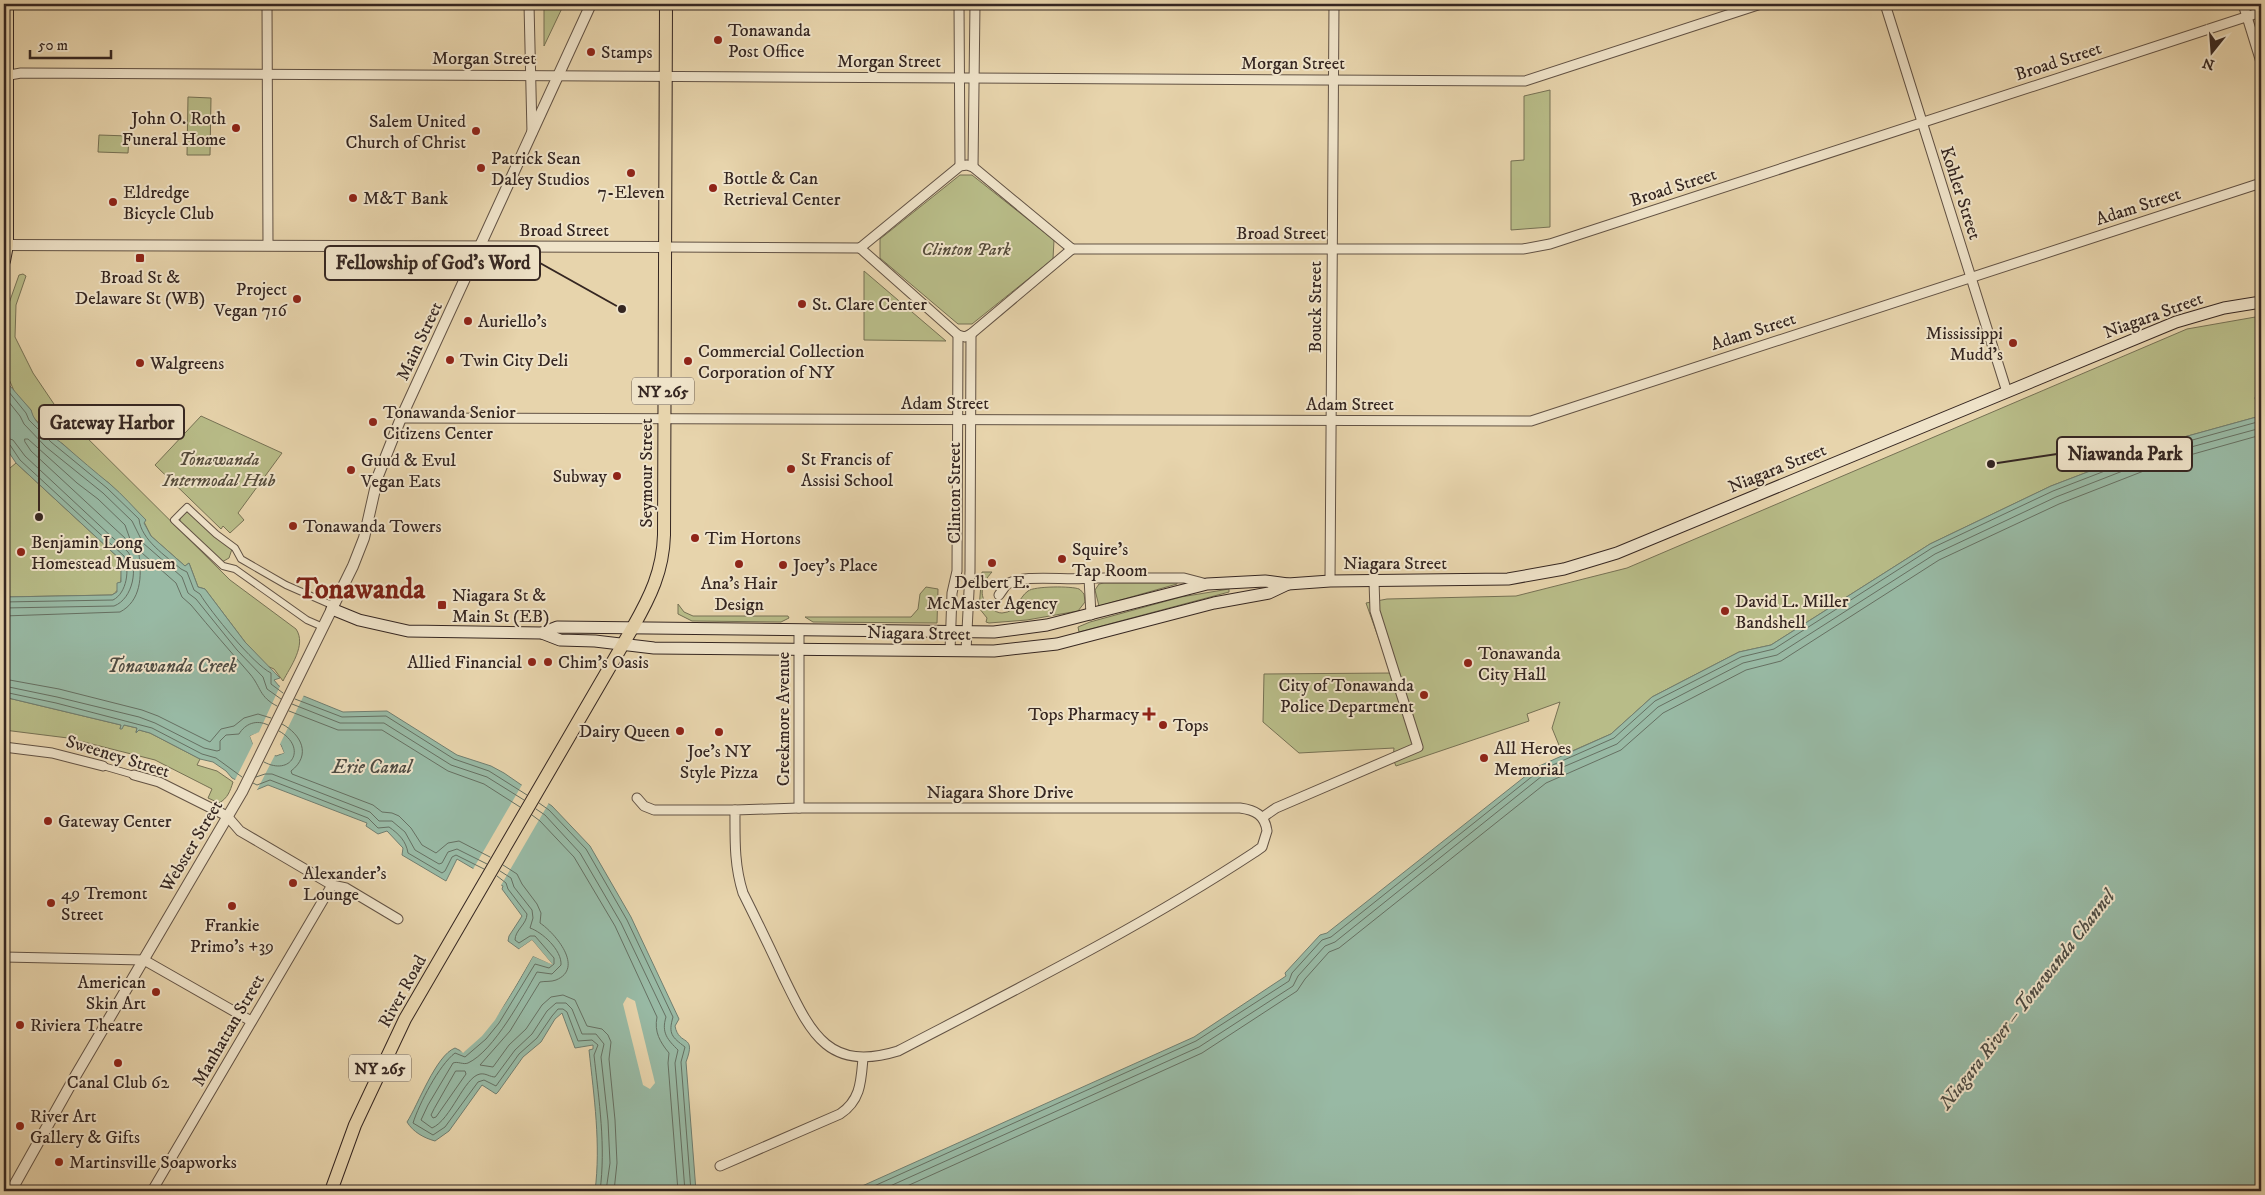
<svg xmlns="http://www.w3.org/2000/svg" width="2265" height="1195" font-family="'IM FELL DW Pica',serif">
<rect width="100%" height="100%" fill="#e7d4ac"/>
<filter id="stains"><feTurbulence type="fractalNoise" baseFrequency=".004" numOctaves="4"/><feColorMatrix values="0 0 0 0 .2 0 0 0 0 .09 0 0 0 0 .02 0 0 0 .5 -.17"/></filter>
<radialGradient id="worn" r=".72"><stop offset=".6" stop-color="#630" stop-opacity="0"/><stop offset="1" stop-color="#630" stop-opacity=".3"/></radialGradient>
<g fill="#b8bc88" stroke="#767154">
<path d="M544,4H564L544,46Z"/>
<path d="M1550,90V227L1511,230V161L1524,160V96Z"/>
<path d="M188,97L211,98L210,155H187Z"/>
<path d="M99,135L129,136L128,153L98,152Z"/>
<path d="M960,175H972L1054,240L1053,259L972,324H958L880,258V239Z"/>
<path d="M864,271L946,341L864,340Z"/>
<path d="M23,274L26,276L16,305L15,337L33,373L56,407L230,580L296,629C307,645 290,667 283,681L274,669L267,666L245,642L205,589L198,587L189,563L185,566L151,536L144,522L146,520L110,484L89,469L63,444L54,439L32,416L31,410L15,393L4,368V319L5,314V338H8V306L19,275Z"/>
<path d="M2261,316V395L2255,398L2260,416L2166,442L2051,486L1930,544L1771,645L1739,652L1652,697L1611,734L1563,755L1552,728L1560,702L1527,714L1529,721L1396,766L1393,759L1394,748L1299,753L1263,722L1264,674L1391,673L1366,603L1387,599L1516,596L1627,568L2187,329Z"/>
<path d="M201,416L282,453L238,513L244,520L230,533L223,526L221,529L155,465Z"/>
<path d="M16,463L121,560C121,572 124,588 112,595L4,597V473Z"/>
<path d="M186,512H189L232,549L229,558L222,562L180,523V516Z"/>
<path d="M982,572H992C981,584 977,598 992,609C995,611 998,613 1002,613C1018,612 1018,598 1028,591C1034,586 1072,586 1079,589C1081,590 1082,592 1084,594L1085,602L1078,611L1027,620L989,623L986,622L987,618L979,608Z"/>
<path d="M1104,583H1177V584L1099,606L1095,590L1099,584Z"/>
<path d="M926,587L938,589L937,623L813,622L805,617H911L918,609L920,594Z"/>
<path d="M1229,589V592L1079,632L1078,627L1090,622L1181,597Z"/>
<path d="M678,604L684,612L693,616H788L789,618L781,622L692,621L678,614Z"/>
<path d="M4,697L121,725L120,729L124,725L137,728L136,732L139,730L150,733L200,759L197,765L217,771L233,782C230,791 228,798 219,803L208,798L212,789L155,760L68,738L4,730Z"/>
</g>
<g fill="#98b9a4" stroke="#707e70" fill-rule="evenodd">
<path d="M4,379L31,410C35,427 54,436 65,446C80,459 95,472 110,484C123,495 134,508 146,520L144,523L151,536L185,566L189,563L198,587L205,589L245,642L280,678L274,680L279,686L343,712L387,711L457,755L491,766L504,773L552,806L590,846L631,917L679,1019L675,1026C679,1047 697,1033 686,1062L696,1191H595C601,1144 594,1097 589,1050L593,1049V1045L575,1048L562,1013L555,1019L541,1042L523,1057L498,1092L496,1094L482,1085L449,1131L435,1141C424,1138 413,1132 407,1122C418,1105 436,1055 455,1048L463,1052C495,1025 513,992 533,956L552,964L532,940L519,949L508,941L509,936L522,916L502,889L503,886L457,859L446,881L402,855L403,848L387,831L378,834L366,826L367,823L268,785L256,790L232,778L226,771L213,762L200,759L150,733L139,730L136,733L137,728L124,725L122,729H120L121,725L4,697V597L112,595L117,592V583L121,582V560L16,463L4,445ZM259,733L281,745L284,753L276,756L253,744L250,736Z"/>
<path d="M2261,395V1191H851L1194,1037L1286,976L1285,973L1320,935L1327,933L1537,767L1611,734L1652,697L1739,652L1771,645L1930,544L2051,486L2166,442L2260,416L2255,397Z"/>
</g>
<g fill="#e7d4ac">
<path d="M281,684L304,695L280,744L284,753L275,755L256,792L234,782L253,744L250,736L259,732Z"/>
<path d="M523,783L550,801L500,887L472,871Z"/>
<path d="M532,940L553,965L533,956L495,1020L482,1036L463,1053L460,1050L480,1034L493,1019L532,954L544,958L532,943L521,951L519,949Z"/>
<path d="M627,997L635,1001L655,1083L650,1089L643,1085L623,1004Z"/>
</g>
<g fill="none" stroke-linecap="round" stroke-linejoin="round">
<g stroke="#667062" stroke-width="1">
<path d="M4,386L26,413L29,420L51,442L107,488L139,519C141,540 166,556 181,569L187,572L194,590L200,594C210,611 254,665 271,673V684L283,693"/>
<path d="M4,396L20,416L24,424L46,447L103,493L132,521L143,543L182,577L188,593L196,599L237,650L263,677L267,689L281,699"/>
<path d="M4,437L13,440L25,456L128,552C139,567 133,599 114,606L4,608"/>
<path d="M25,439H28L77,483L98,499L125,525L130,539H126L31,451L25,442Z"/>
<path d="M4,443L10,445L20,460L124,556C130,569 127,593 113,600L4,602"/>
<path d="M4,616L120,612C141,601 142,576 139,555L142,553L176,583L182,597L191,605C210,628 230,651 250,674C261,687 259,697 277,706"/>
<path d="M4,679L59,689L142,710L158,716L210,742L221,729L234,726L244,718L258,714L271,718"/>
<path d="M4,686L57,697L139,717L155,723L204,748L217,751L220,750V741L226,735L239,734C245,724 256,719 268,725"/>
<path d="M4,692L56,703L152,728L202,754L216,758L242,777"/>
<path d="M295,699L342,717L386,716L454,759L489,771L527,795"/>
<path d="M292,704L340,723H384L451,765L487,777L524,800"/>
<path d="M289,711L338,730H382L448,771L484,784L520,807"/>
<path d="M282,724C301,734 312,755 291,771L292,774L373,805L382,812L392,813L399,816L411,828L422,845L436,853L448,843L459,841L490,857"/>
<path d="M264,762C292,777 308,747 279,731"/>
<path d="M256,777L265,774H272L370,812L379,821H392L405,832L415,850L439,864L442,863L448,852L457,849L487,864"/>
<path d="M253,783L257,785L270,780L368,818L378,828L389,827C399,834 406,841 408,853L442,873L445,871L452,857L456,855L484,869"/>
<path d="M539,803L549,810L586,849L627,920L673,1017C668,1034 672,1037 685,1047L681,1062L691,1191"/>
<path d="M536,809L545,815L580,853L621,923L666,1017C661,1033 668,1040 678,1050L675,1063L685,1191"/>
<path d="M532,815L540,821L574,857L615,926L657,1017C654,1032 660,1042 669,1053L668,1063L678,1191"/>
<path d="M503,865L517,874L522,884L537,904L541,913L540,923C555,933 585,968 556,980C551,982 545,981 540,982L510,1031L480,1065L493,1067L509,1045L526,1029L542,1005L551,997L563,995L575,1000L587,1026L602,1029L608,1035L611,1042L609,1059L615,1120L617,1163L614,1191"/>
<path d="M500,871L511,878L514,887L532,910L533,918L530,928C542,932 562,950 561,965L552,974L537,972C523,996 494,1051 468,1063C463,1065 458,1061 453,1063L428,1105L421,1120L432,1128C451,1120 464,1077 480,1074C486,1073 490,1077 495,1077L515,1050L532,1034L547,1011L556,1003H566L572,1009L582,1034H596L604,1044L601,1057L608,1121L610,1163L606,1191"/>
<path d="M497,876L506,883L508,889L527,914C527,924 515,930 515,940L519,943L530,936H535L554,958V964L549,968L535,964L499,1023L486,1039L465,1057L455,1053C439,1065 419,1104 413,1123L433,1135L445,1127L478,1082L484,1080L496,1086L519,1054L537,1038L552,1016L558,1009H563L567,1012L578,1041L592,1040L598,1045L594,1055C599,1101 606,1146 600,1191"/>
<path d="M456,1071H465L466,1074L436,1117L433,1118L431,1115L434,1109Z"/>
<path d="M863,1191L1196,1041L1289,981L1292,973L1322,940L1331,937L1539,771L1614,738L1655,701L1741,657L1774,649L1932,548L2053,491L2167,447L2261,421"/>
<path d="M879,1191L1199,1047L1293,986L1298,976L1325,946L1335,942L1542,776L1617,744L1658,707L1743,663L1777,655L1935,554L2056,497L2169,453L2261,428"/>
<path d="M896,1191L1202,1053L1297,991L1305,979L1329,952L1339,948L1546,783L1621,750L1663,713L1746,670L1781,661L1939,560L2059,504L2172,460L2261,435"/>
</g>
<g stroke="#625244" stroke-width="8">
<g id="pedestrian">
<path d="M323,627L307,620L235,569L223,566L174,520L187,507L216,534L235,548L241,559L286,585L334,606"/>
<path d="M103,766L134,775"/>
</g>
</g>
<g stroke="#625244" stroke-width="11">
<g id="minor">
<path d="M267,4L268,245"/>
<path d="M529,4L532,133"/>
<path d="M959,4L960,166"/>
<path d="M1885,4L2007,392"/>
<path d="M2243,4L2261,62"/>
<path d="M4,76L21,73L1525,81L1761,4"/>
<path d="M973,167L975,4"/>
<path d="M665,247L860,248"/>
<path d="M860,248L958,335L965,337L971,334L1072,249"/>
<path d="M860,248L960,166L967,165L973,167L1072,249"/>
<path d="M1072,249H1523L1550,244L2261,12"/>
<path d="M401,418L1531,421L2261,183"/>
<path d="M1089,578H1184L1207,584"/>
<path d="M1330,581L1334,4"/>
<path d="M999,595C1001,592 1004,588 1006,585C1021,573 1068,581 1089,578L1091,615"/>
<path d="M950,651L952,593L957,571L958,335"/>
<path d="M966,651L970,571L971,334"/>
<path d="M4,747L52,753L103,766"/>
<path d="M134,775L159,782L227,816L240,831L332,885L346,888L398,919"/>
<path d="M637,798L644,806L654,810H735"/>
<path d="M799,808H1240C1255,810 1265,815 1267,831L1262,847L1255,852C1141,927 1019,988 898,1051C827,1073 810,1031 783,976C770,948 757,921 743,893C734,865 735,839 735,810Z"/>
<path d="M799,808V630"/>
<path d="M1263,817L1276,808L1418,747L1375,611L1374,581"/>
<path d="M4,957L144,960L251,1021"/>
<path d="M720,1166L840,1114C861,1100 861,1081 863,1058"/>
<path d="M152,1191L332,885"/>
</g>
</g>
<g stroke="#625244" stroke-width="12">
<g id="tertiary">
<path d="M4,245L665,247"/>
<path d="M4,1187L21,1191"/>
<path d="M11,1191L76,1075L242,792L353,566L364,538L378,476L401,418L591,4"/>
</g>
</g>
<g stroke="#352621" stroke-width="13">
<g id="secondary">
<path d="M332,609L359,620L408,631L542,633L560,640L595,641L654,648L994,651L1057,644L1214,603L1269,593L1288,584"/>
<path d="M542,633L557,627L994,632L1047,625L1207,584L1265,581L1288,584L1330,581L1508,579L1564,569L1617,553L2176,322L2224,308L2261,302"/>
</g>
</g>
<g stroke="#352621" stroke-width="14">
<g id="primary">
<path d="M4,261L7,245V4"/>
<path d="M331,1191L355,1125L405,1019L633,627C650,597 663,571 664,535L666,4"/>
</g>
</g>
<use href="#pedestrian" stroke="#efe3c9" stroke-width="6"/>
<use href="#minor" stroke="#efe3c9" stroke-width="9"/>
<use href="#tertiary" stroke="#efe3c9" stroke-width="10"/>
<use href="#secondary" stroke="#efe3c9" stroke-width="11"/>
<use href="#primary" stroke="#e7d4ac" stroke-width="12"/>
</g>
<g fill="#8f2418" stroke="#efe3c9" stroke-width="2">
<circle cx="718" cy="40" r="5"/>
<circle cx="591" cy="52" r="5"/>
<circle cx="236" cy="128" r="5"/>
<circle cx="476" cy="131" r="5"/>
<circle cx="481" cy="168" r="5"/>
<circle cx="631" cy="173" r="5"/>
<circle cx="713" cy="188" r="5"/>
<circle cx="353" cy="198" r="5"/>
<circle cx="113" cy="202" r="5"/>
<rect x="135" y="253" width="10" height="10" rx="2.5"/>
<circle cx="297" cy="299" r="5"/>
<circle cx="802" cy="304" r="5"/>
<circle cx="468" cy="321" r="5"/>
<circle cx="2013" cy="343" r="5"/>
<circle cx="450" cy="360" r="5"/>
<circle cx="688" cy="361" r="5"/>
<circle cx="140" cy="363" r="5"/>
<circle cx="373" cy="422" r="5"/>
<circle cx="791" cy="469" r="5"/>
<circle cx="351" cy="470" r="5"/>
<circle cx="617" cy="476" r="5"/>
<circle cx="293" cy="526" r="5"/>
<circle cx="695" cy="538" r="5"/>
<circle cx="21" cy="552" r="5"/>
<circle cx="1062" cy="559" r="5"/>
<circle cx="992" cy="563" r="5"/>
<circle cx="739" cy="564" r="5"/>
<circle cx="783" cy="565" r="5"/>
<rect x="437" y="600" width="10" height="10" rx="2.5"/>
<circle cx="1725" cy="611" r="5"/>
<circle cx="532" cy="662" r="5"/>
<circle cx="548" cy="662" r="5"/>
<circle cx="1468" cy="663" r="5"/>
<circle cx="1424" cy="695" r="5"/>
<path d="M1146.5 706.5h5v5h5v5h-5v5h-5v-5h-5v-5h5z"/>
<circle cx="1163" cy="725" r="5"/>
<circle cx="680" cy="731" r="5"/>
<circle cx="719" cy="732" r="5"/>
<circle cx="1484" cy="758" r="5"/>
<circle cx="48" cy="821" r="5"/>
<circle cx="293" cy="883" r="5"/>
<circle cx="51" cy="903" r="5"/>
<circle cx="232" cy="906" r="5"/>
<circle cx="156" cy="992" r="5"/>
<circle cx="20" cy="1025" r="5"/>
<circle cx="118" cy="1063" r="5"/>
<circle cx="20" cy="1126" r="5"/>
<circle cx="59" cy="1162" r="5"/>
</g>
<g text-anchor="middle" stroke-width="4" stroke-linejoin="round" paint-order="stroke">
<g fill="#efe3c9" stroke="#6d5f53" stroke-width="1">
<rect x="632" y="377.5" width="62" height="27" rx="4"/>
<rect x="349" y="1054.5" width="62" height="27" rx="4"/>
</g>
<g font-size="16" font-weight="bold" fill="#352621">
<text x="663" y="397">NY 265</text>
<text x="380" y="1074">NY 265</text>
</g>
<g font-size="18" fill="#352621" stroke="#efe3c9" text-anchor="start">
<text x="728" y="36">Tonawanda<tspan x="728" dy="21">Post Office</tspan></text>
<text x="601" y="58">Stamps</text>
<text x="226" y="124" text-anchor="end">John O. Roth<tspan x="226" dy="21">Funeral Home</tspan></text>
<text x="466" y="127" text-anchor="end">Salem United<tspan x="466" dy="21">Church of Christ</tspan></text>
<text x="491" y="164">Patrick Sean<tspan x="491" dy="21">Daley Studios</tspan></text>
<text x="723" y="184">Bottle &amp; Can<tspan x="723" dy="21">Retrieval Center</tspan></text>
<text x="123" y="198">Eldredge<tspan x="123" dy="21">Bicycle Club</tspan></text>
<text x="631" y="198" text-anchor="middle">7-Eleven</text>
<text x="363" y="204">M&amp;T Bank</text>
<text x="140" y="283" text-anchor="middle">Broad St &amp;<tspan x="140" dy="21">Delaware St (WB)</tspan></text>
<text x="287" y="295" text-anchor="end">Project<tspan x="287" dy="21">Vegan 716</tspan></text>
<text x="812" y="310">St. Clare Center</text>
<text x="478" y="327">Auriello's</text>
<text x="2003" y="339" text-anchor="end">Mississippi<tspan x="2003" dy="21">Mudd's</tspan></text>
<text x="698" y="357">Commercial Collection<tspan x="698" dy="21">Corporation of NY</tspan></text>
<text x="460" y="366">Twin City Deli</text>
<text x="150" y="369">Walgreens</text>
<text x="383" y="418">Tonawanda Senior<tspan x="383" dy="21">Citizens Center</tspan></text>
<text x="801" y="465">St Francis of<tspan x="801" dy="21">Assisi School</tspan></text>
<text x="361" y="466">Guud &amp; Evul<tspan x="361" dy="21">Vegan Eats</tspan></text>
<text x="607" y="482" text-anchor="end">Subway</text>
<text x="303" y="532">Tonawanda Towers</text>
<text x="705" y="544">Tim Hortons</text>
<text x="31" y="548">Benjamin Long<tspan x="31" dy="21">Homestead Musuem</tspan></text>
<text x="1072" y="555">Squire's<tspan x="1072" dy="21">Tap Room</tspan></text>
<text x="793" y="571">Joey's Place</text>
<text x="992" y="588" text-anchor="middle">Delbert E.<tspan x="992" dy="21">McMaster Agency</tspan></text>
<text x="739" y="589" text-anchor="middle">Ana's Hair<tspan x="739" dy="21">Design</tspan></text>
<text x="452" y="601">Niagara St &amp;<tspan x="452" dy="21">Main St (EB)</tspan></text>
<text x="1735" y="607">David L. Miller<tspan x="1735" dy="21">Bandshell</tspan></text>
<text x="1478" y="659">Tonawanda<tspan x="1478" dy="21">City Hall</tspan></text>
<text x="522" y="668" text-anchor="end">Allied Financial</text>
<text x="558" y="668">Chim's Oasis</text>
<text x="1414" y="691" text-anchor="end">City of Tonawanda<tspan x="1414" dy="21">Police Department</tspan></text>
<text x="1139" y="720" text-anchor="end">Tops Pharmacy</text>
<text x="1173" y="731">Tops</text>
<text x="670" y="737" text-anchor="end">Dairy Queen</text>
<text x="1494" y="754">All Heroes<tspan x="1494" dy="21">Memorial</tspan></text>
<text x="719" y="757" text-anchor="middle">Joe's NY<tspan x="719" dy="21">Style Pizza</tspan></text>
<text x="58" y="827">Gateway Center</text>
<text x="303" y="879">Alexander's<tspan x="303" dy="21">Lounge</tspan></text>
<text x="61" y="899">49 Tremont<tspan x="61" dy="21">Street</tspan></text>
<text x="232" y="931" text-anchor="middle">Frankie<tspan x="232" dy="21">Primo's +39</tspan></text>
<text x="146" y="988" text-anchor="end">American<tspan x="146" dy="21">Skin Art</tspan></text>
<text x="30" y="1031">Riviera Theatre</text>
<text x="118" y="1088" text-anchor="middle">Canal Club 62</text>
<text x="30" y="1122">River Art<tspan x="30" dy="21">Gallery &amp; Gifts</tspan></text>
<text x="69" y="1168">Martinsville Soapworks</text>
</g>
<g font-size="18" fill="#352621" stroke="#efe3c9">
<text x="484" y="64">Morgan Street</text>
<text x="889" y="67">Morgan Street</text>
<text transform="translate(2058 61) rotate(-18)" y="6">Broad Street</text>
<text x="1293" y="69">Morgan Street</text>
<text transform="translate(1673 187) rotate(-18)" y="6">Broad Street</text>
<text transform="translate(1961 193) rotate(72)" y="6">Kohler Street</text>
<text transform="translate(2138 206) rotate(-18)" y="6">Adam Street</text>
<text x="564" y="236">Broad Street</text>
<text x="1281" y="239">Broad Street</text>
<text transform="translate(1315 307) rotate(-90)" y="6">Bouck Street</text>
<text transform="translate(2153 315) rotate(-20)" y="6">Niagara Street</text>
<text transform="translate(1753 331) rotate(-18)" y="6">Adam Street</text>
<text transform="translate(419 341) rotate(-65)" y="6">Main Street</text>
<text x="945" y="409">Adam Street</text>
<text x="1350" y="410">Adam Street</text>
<text transform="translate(1777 468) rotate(-22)" y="6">Niagara Street</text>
<text transform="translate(646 473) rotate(-90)" y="6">Seymour Street</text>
<text transform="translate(954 493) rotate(-90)" y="6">Clinton Street</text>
<text x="1395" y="569">Niagara Street</text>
<text transform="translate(919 633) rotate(1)" y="6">Niagara Street</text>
<text transform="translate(783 719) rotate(-90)" y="6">Creekmore Avenue</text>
<text transform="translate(118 756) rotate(17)" y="6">Sweeney Street</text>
<text x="1000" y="798">Niagara Shore Drive</text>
<text transform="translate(191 846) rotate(-59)" y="6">Webster Street</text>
<text transform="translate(402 991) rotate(-61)" y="6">River Road</text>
<text transform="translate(228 1030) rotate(-60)" y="6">Manhattan Street</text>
</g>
<g font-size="18" font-style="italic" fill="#564c3b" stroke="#efe3c9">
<text x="966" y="255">Clinton Park</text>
<text x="219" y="465">Tonawanda<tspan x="219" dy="21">Intermodal Hub</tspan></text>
</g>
<g font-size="19" font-style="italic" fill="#4e4b42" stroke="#efe3c9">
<text x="172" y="672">Tonawanda Creek</text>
<text x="372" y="773">Erie Canal</text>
<text transform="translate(2026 999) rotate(-52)" y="7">Niagara River – Tonawanda Channel</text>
</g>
<g font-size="28" font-weight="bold" fill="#7a1f14" stroke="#efe3c9">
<text x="361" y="598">Tonawanda</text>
</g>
</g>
<path fill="none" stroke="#352621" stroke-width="2" d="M622 309L540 263M39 517L39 422M1991 464L2057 454"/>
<g fill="#352621" stroke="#efe3c9" stroke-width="2">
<circle cx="622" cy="309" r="5"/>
<circle cx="39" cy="517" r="5"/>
<circle cx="1991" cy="464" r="5"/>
</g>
<g fill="#efe3c9" stroke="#352621" stroke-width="2">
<rect x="325" y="246" width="215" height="34" rx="5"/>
<rect x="39" y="405" width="145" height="34" rx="5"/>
<rect x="2057" y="437" width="135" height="34" rx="5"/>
</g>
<g font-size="19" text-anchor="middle" font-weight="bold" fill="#352621">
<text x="433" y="269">Fellowship of God's Word</text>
<text x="112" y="429">Gateway Harbor</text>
<text x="2125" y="460">Niawanda Park</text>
</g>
<rect width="2265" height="1195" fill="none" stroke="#e7d4ac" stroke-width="20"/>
<rect x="5" y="5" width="2255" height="1185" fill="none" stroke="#352621" stroke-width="2.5"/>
<rect x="10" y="10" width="2245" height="1175" fill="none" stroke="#352621"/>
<g transform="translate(2212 52) rotate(197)" stroke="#efe3c9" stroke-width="4" paint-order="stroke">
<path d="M0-4L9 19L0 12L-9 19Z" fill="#352621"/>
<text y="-8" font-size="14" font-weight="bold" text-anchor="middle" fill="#352621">N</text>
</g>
<path d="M30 50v8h81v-8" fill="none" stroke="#352621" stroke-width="2.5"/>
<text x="38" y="50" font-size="15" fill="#352621" stroke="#efe3c9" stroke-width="4" paint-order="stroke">50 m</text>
<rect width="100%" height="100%" filter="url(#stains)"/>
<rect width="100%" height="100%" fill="url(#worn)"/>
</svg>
